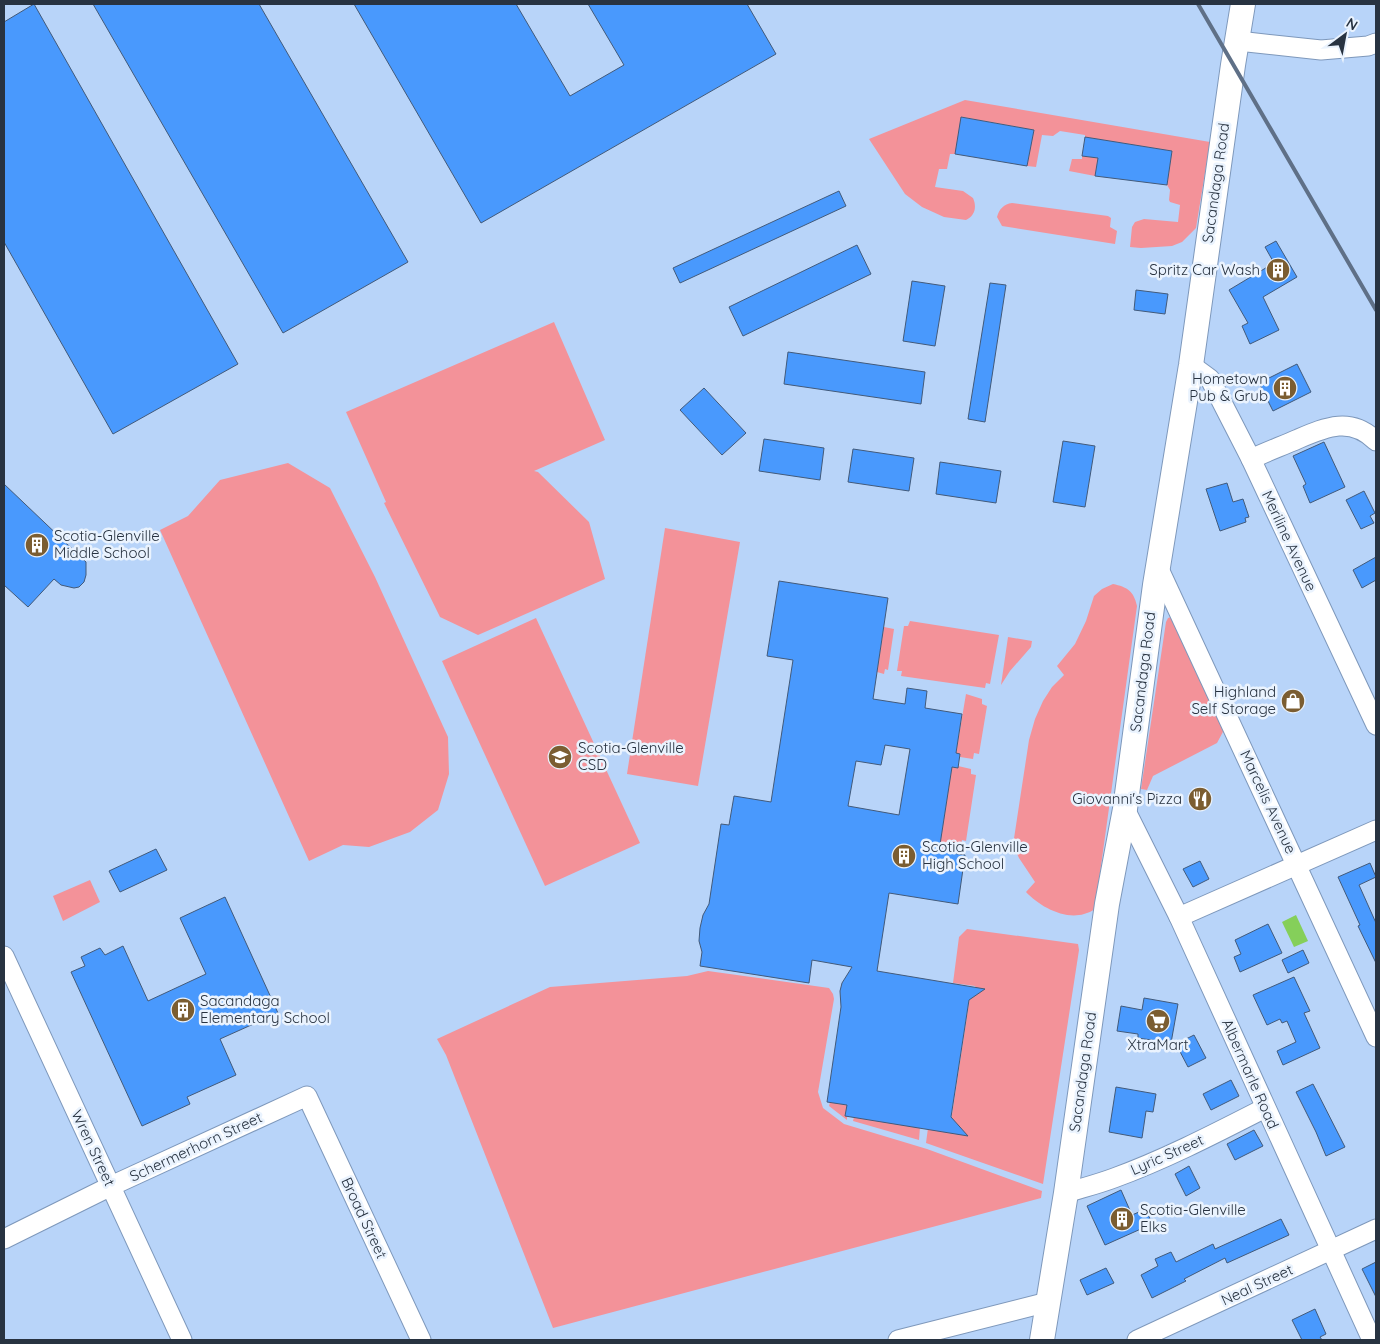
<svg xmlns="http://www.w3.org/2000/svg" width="1380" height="1344" font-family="Quicksand,sans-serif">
<rect width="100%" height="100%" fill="#b8d4f9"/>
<g fill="#f39299">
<path d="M965,100L1210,142L1196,228L1182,242L1172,246L1141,248L1130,247L1132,227L1135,222L1144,219L1178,222L1180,205L1170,202L1169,200L1170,190L1167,185L1172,151L1085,137V135L1060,131L1053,136L1042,135L1036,167L1027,166L1034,130L962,117L955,154H950L947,169H939L935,187L963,191L973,198C977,207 975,216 966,220L944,217L922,207L905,194L869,139Z"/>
<path d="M1082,156L1098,158L1095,176L1069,171L1072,159H1082Z"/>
<path d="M1012,203L1108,216L1111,218L1110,227L1117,231L1115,244L1002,226L997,217C999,209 1004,204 1012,203Z"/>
<path d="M554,322L605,440L534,471L538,472L589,522L605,579L478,635L440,617L384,503L386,502L346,412Z"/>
<path d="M288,463L330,488L375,577L448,737L449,774L438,810L410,832L369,847L343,845L309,861L160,530L188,516L220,480Z"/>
<path d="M665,528L740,542L698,786L627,774Z"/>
<path d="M1113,584C1127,587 1134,591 1137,606L1095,909C1092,911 1088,913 1084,914C1064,920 1039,906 1026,892L1035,882L1019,858L1013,845L1029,740L1035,719L1043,701L1052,687L1064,675L1057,666L1075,644L1086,621L1094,596L1102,589Z"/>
<path d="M1171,617L1225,728L1217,743L1153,776L1147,790L1141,789L1166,622L1168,618Z"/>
<path d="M536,618L640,843L545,886L442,661Z"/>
<path d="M910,621L999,635L990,684L986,683L985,688L901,676L902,671H897L904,626H908Z"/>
<path d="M884,627L894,629L888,670L885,669L884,674L877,672Z"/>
<path d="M1008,637L1032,641L1031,647L1010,671L1001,685Z"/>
<path d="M966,694L982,699V704L987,706L979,754L974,753L973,759L960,757V754L956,753Z"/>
<path d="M958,766L971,769V774L976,775L966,841L962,840L961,845H955L954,850H949L948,852L939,851L952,767L958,768Z"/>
<path d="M90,880L100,902L63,921L53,896Z"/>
<path d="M967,929L1078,944L1079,950L1043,1184L926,1143L928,1128H958L956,1123L951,1121L970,996H974L978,992L975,986L953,983L959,937Z"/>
<path d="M708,971L829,988L833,994L834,999L818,1092L823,1108L844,1124L927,1149L1042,1191L1041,1198L553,1328L446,1055L437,1039L550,987L687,976Z"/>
<path d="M830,1102L847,1105V1120L829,1106Z"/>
<path d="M854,1117L920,1127L919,1140L853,1121Z"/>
</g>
<path fill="#85cf5a" d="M1296,915L1308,941L1294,947L1282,922Z"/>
<g fill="#4999fd" stroke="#425a7a" fill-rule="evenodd">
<path d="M34,4L238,364L113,434L4,242V22Z"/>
<path d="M93,4H259L408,262L283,333Z"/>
<path d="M354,4H516L570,96L624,65L588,4H747L776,54L481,223Z"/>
<path d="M961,117L1034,130L1027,166L955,154Z"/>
<path d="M1085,137L1172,151L1167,185L1095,176L1098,158L1082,156Z"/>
<path d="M839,191L846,206L680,283L673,268Z"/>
<path d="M1276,241L1297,277L1263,297L1279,330L1250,344L1242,326L1248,323L1229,290L1274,263L1265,247Z"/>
<path d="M857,245L871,274L743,336L729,307Z"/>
<path d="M912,281L945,286L935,346L903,341Z"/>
<path d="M990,283L1006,285L985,422L968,419Z"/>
<path d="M1136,290L1168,294L1165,314L1134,310Z"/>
<path d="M788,352L925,372L921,404L784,384Z"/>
<path d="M1297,364L1311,392L1273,411L1259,383Z"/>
<path d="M704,388L746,433L722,455L680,410Z"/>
<path d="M764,439L824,448L820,480L759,471Z"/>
<path d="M1063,441L1095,446L1085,507L1053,502Z"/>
<path d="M1324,442L1345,487L1310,503L1303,486L1306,484L1293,456Z"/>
<path d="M853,449L914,458L909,491L848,482Z"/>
<path d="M940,462L1001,471L996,503L936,494Z"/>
<path d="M1227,483L1233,502L1243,499L1249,517L1245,518L1246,522L1220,531L1206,489Z"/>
<path d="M4,484L86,562V575L84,582L79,587L74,588L61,585L54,579L28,607L4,585Z"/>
<path d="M1364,491L1375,513L1370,516L1374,523L1361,529L1346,500Z"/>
<path d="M1376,557V580L1362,588L1353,570Z"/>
<path d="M779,581L888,598L873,699L905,704L907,688L927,691L925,708L962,714L956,753L960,754L958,768L952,767L939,851L965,855L958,904L889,893L877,971L985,989L969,1000L951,1117L968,1136L845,1116L847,1105L827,1102L841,1007L840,991L842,983L852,967L812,960L809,983L700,966L702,952L699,941L700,928L703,915L709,904L721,824L729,825L734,796L771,802L793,660L767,656ZM885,745L910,749L899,815L848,806L856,761L881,765Z"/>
<path d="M156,849L167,870L120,892L109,871Z"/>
<path d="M1200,861L1209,879L1193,887L1183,869Z"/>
<path d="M1370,863L1376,877L1359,885L1376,923V963L1358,926L1360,925L1338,877Z"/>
<path d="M225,897L278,1013L220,1039L236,1075L187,1097L190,1104L142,1126L71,972L85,966L81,957L100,948L105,955L123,946L148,1001L206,974L180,918Z"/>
<path d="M1268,924L1282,953L1240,972L1234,957L1241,954L1235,940Z"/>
<path d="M1303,950L1309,963L1288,973L1282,960Z"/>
<path d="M1294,977L1310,1011L1304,1013L1320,1048L1283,1065L1277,1051L1296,1042L1287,1021L1282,1023L1280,1019L1267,1025L1253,995Z"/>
<path d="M1144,998L1178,1004L1171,1043L1138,1038V1034L1117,1031L1121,1006L1142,1010Z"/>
<path d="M1194,1035L1206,1058L1188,1067L1176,1044Z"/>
<path d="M1231,1080L1239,1096L1211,1110L1203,1094Z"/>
<path d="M1313,1084L1345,1147L1326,1156L1316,1132L1296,1092Z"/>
<path d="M1116,1087L1156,1094L1153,1112L1146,1111L1142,1138L1109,1132Z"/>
<path d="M1254,1130L1263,1146L1235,1160L1227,1144Z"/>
<path d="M1189,1166L1200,1188L1186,1196L1175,1174Z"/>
<path d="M1121,1190L1132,1215L1146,1209L1152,1224L1105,1245L1087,1206Z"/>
<path d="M1281,1219L1289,1235L1227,1263L1225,1258L1184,1279L1186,1281L1152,1298L1141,1275L1158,1266L1155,1259L1171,1252L1176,1262L1213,1244L1215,1249Z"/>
<path d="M1376,1262V1297L1362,1269Z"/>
<path d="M1106,1268L1114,1283L1087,1295L1080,1280Z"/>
<path d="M1315,1309L1326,1334L1320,1337L1322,1340H1302L1292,1320Z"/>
</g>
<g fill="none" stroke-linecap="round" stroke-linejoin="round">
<g stroke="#7e98bb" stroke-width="21">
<g id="minor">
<path d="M1238,41L1321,50L1368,46L1376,43"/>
<path d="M1191,365L1210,379L1251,459L1376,725"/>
<path d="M1251,459C1266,452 1282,446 1298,439C1326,427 1351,416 1376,441"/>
<path d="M1158,567L1376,1037"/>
<path d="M1125,809L1179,917L1372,1340"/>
<path d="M1179,917L1376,830"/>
<path d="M4,956L182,1340"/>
<path d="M1066,1193C1082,1188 1098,1184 1114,1178C1166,1159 1216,1133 1265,1108"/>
<path d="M4,1239L111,1186L307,1096L421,1340"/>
<path d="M898,1340L1048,1302"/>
<path d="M1137,1340L1376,1229"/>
</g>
</g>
<g stroke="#7e98bb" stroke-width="26">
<path id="major" d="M1042,1340L1066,1193L1107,904L1125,809L1155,585L1191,365L1233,65L1243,4"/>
</g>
<use href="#minor" stroke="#fff" stroke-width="19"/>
<use href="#major" stroke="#fff" stroke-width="24"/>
<path stroke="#5f7087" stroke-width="4" d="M1198,4L1376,310"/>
</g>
<defs>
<g id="building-disc" transform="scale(1.25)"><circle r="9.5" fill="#7b5d31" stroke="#eaf3fe"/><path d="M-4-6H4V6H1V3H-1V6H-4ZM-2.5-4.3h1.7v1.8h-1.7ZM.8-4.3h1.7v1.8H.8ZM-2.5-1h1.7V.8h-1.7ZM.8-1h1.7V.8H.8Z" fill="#fff"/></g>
<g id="shop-disc" transform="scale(1.25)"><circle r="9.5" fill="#7b5d31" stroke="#eaf3fe"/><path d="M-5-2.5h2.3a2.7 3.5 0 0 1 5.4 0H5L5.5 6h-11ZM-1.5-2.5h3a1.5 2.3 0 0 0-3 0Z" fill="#fff"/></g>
<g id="school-disc" transform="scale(1.25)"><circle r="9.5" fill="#7b5d31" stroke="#eaf3fe"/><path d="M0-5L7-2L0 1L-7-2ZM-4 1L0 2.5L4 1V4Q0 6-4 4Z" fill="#fff"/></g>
<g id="restaurant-disc" transform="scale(1.25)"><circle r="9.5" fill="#7b5d31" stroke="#eaf3fe"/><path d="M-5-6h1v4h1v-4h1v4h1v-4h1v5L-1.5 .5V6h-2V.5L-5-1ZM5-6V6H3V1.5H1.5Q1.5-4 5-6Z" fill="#fff"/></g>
<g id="supermarket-disc" transform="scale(1.25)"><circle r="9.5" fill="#7b5d31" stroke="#eaf3fe"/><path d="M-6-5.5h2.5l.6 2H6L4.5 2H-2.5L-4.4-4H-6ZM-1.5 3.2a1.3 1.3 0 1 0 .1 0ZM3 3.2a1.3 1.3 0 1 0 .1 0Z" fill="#fff"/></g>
</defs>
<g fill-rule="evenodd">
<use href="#building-disc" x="1278" y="270"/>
<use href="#building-disc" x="1285" y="388"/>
<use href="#building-disc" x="37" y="545"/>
<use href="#shop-disc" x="1293" y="701"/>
<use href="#school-disc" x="560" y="757"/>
<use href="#restaurant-disc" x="1200" y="799"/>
<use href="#building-disc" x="904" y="856"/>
<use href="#building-disc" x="183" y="1010"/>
<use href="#supermarket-disc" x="1158" y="1021"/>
<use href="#building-disc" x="1122" y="1219"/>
</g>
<g text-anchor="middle" stroke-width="5" stroke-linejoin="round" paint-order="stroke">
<g font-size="15" fill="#283341" stroke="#eaf3fe">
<text transform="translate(1216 183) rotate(-82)" y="5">Sacandaga Road</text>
<text transform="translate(1289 541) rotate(65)" y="5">Meriline Avenue</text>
<text transform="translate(1143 672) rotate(-83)" y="5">Sacandaga Road</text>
<text transform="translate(1268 802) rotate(65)" y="5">Marcelis Avenue</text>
<text transform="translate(1083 1072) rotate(-82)" y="5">Sacandaga Road</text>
<text transform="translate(1250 1074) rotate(66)" y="5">Albermarle Road</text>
<text transform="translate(196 1147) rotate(-25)" y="5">Schermerhorn Street</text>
<text transform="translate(93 1148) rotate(65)" y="5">Wren Street</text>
<text transform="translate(1167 1155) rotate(-24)" y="5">Lyric Street</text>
<text transform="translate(364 1218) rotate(65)" y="5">Broad Street</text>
<text transform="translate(1257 1285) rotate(-25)" y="5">Neal Street</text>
</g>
<g font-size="15" fill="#283341" stroke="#eaf3fe" text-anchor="start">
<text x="1260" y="275" text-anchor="end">Spritz Car Wash</text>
<text x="1268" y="384" text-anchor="end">Hometown<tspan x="1268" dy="17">Pub &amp; Grub</tspan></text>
<text x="54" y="541">Scotia-Glenville<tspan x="54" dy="17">Middle School</tspan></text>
<text x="1276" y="697" text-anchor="end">Highland<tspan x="1276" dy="17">Self Storage</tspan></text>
<text x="578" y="753">Scotia-Glenville<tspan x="578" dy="17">CSD</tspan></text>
<text x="1182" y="804" text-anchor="end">Giovanni's Pizza</text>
<text x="922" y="852">Scotia-Glenville<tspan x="922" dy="17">High School</tspan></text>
<text x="200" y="1006">Sacandaga<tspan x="200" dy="17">Elementary School</tspan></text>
<text x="1158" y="1050" text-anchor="middle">XtraMart</text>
<text x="1140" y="1215">Scotia-Glenville<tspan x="1140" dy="17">Elks</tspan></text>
</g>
</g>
<rect width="1380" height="1344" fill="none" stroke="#283341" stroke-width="10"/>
<g transform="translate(1345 35) rotate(32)" stroke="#eaf3fe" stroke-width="4" paint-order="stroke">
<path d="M0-4L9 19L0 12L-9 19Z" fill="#283341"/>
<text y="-8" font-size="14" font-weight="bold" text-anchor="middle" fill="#283341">N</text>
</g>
</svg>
